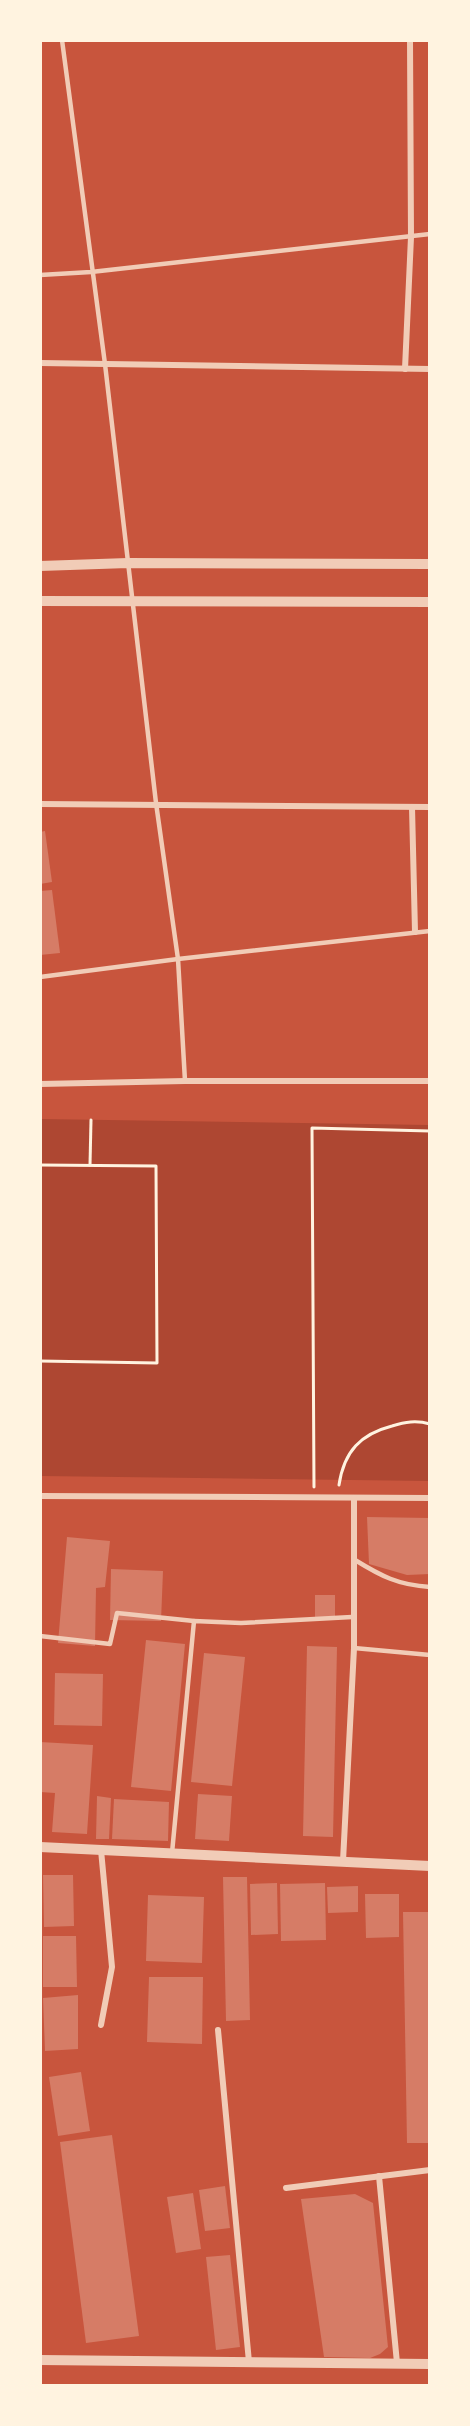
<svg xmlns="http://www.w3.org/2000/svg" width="470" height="2426" font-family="'Fira Sans Condensed',sans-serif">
<rect width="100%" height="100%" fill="#c8553d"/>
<path fill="#ae4732" d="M41,1119L429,1125V1481L41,1476Z"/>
<g fill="#d67c66">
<path d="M45,831L52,882L40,884V832Z"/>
<path d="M52,890L60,953L40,955V891Z"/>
<path d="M367,1517L430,1518V1574L407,1575L369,1564Z"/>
<path d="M67,1537L110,1541L105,1587L96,1588L95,1646L58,1643Z"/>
<path d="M111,1569L163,1571L161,1621L110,1620Z"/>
<rect x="315" y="1595" width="20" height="23"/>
<path d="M146,1640L185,1644L171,1791L131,1787Z"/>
<path d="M307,1646L337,1647L333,1837L303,1836Z"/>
<path d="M204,1653L245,1657L232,1786L191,1782Z"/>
<path d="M55,1673L103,1674L102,1726L54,1725Z"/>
<path d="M40,1742L93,1745L87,1834L52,1832L55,1793L40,1792Z"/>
<path d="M198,1794L232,1796L229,1841L195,1839Z"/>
<path d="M97,1796L111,1798L109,1839H96Z"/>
<path d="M114,1799L169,1802L168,1841L112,1839Z"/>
<path d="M43,1875H73L74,1926L44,1927Z"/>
<path d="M223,1877H247L250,2020L226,2021Z"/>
<path d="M277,1883L278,1934L251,1935L250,1884Z"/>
<path d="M325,1883L326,1940L281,1941L280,1884Z"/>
<path d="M358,1886V1912L328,1913L327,1887Z"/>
<path d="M365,1894H399V1937L366,1938Z"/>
<path d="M148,1895L204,1897L202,1963L146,1961Z"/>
<path d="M403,1912H430V2143H407Z"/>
<path d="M43,1936H76L77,1987H43Z"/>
<path d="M149,1977H203L202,2044L147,2042Z"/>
<path d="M78,1995V2049L45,2051L43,1998Z"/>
<path d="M81,2072L90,2131L58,2136L49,2077Z"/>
<path d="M112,2135L139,2336L86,2343L60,2142Z"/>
<path d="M225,2186L230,2228L205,2231L199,2190Z"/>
<path d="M193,2193L201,2249L176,2253L167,2197Z"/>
<path d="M355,2194L373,2203L388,2347L380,2354L370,2358L324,2357L301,2199Z"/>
<path d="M230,2255L240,2347L216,2350L206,2257Z"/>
</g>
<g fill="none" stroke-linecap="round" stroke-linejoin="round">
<g stroke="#fff3e0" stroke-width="3">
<path d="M40,1165L156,1166L157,1363L40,1361"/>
<path d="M90,1165L91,1120"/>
<path d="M339,1485C344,1451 361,1434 392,1426C405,1422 416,1420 430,1424"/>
<path d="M314,1487L312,1128L430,1131"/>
</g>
<g stroke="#f1ccb7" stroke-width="4.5">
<path d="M62,40L105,364L156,803L178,959L185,1081"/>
<path d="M40,275L91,272L430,234"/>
<path d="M40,977L178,959L430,931"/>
<path d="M355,1560C381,1576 398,1585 430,1587"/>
<path d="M40,1636L110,1644L117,1613L194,1621"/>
<path d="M354,1648L430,1655"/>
<path d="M172,1853L194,1621L241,1623L352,1617"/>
</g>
<g stroke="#f1ccb7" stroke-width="6">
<path d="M40,363L430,369"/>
<path d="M405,369L411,237L410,40"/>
<path d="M40,804L430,807"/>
<path d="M412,807L415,932"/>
<path d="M40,1084L185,1081H430"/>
<path d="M40,1496L430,1498"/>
<path d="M343,1861L354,1648V1498"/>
<path d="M101,2025L112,1967L101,1850"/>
<path d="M218,2030L249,2362"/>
<path d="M379,2176L397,2363"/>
<path d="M286,2188L430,2170"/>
</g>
<g stroke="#f1ccb7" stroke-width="10">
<path d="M40,566L128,563L430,564"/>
<path d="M40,601L430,602"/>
<path d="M40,1847L430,1866"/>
<path d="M40,2360L430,2364"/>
</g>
</g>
<rect width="470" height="2426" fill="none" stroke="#fff3e0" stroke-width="84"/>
</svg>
